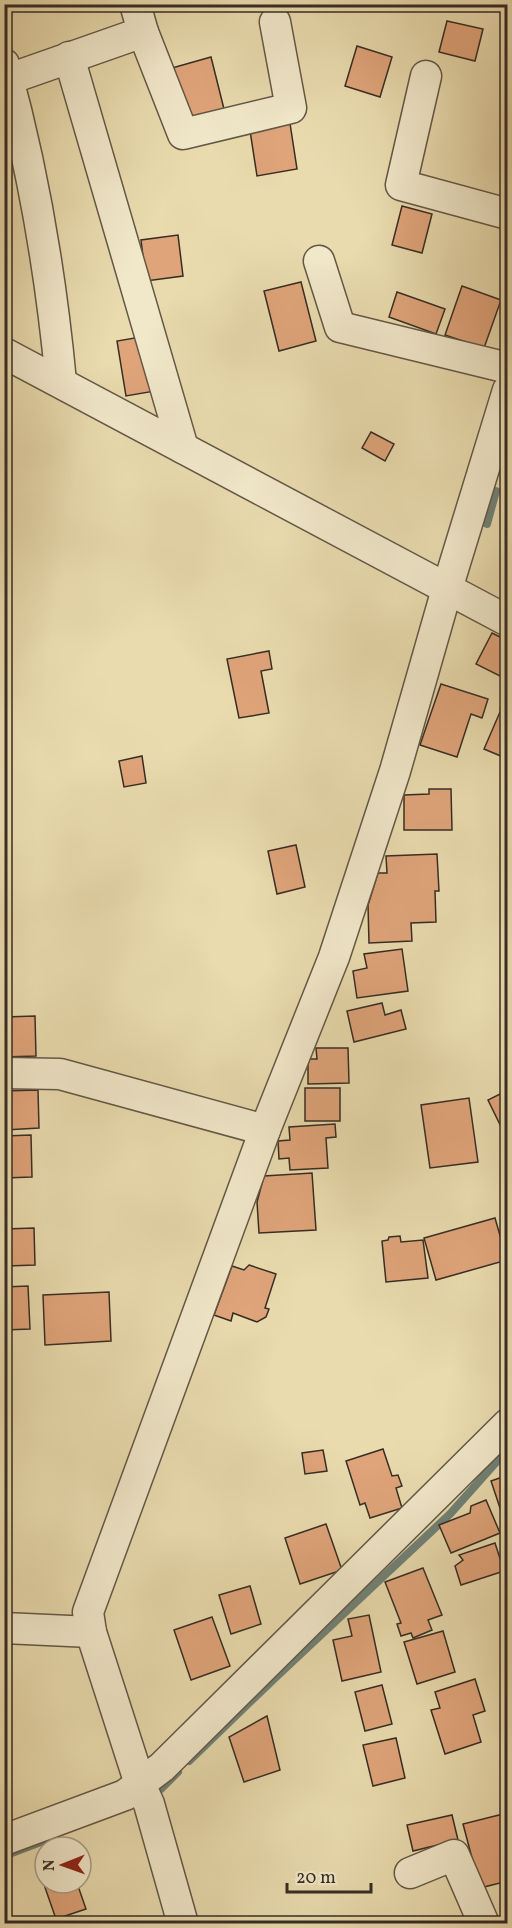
<svg xmlns="http://www.w3.org/2000/svg" width="512" height="1928" font-family="Vollkorn,serif">
<rect width="100%" height="100%" fill="#e9dbae"/>
<filter id="stains"><feTurbulence type="fractalNoise" baseFrequency=".00333" numOctaves="4"/><feColorMatrix values="0 0 0 0 .2 0 0 0 0 .09 0 0 0 0 .02 0 0 0 .5 -.17"/></filter>
<radialGradient id="worn" r=".72"><stop offset=".6" stop-color="#630" stop-opacity="0"/><stop offset="1" stop-color="#630" stop-opacity=".3"/></radialGradient>
<g fill="none" stroke-linecap="round" stroke-linejoin="round">
<g stroke="#708277" stroke-width="8">
<path d="M487,524L496,491"/>
<path d="M189,1761L276,1677L450,1514L508,1449"/>
<path d="M151,1794L161,1789L178,1772"/>
<path d="M4,1856L54,1837"/>
</g>
</g>
<g fill="#e0a47a" stroke="#362d24" stroke-width="1.5">
<path d="M447,21L483,29L475,61L439,52Z"/>
<path d="M357,46L392,57L380,97L345,86Z"/>
<path d="M211,57L224,109L186,120L172,68Z"/>
<path d="M289,117L297,169L257,176L249,124Z"/>
<path d="M402,206L432,214L422,253L392,245Z"/>
<path d="M178,235L183,276L146,281L141,240Z"/>
<path d="M301,282L316,341L279,351L264,291Z"/>
<path d="M462,286L501,300L484,348L445,335Z"/>
<path d="M397,292L445,309L436,334L389,317Z"/>
<path d="M146,336L155,391L126,396L117,341Z"/>
<path d="M371,432L394,444L385,461L362,448Z"/>
<path d="M492,633L508,641V680L476,664Z"/>
<path d="M269,651L272,669L261,671L269,713L239,718L227,659Z"/>
<path d="M441,684L488,699L482,718L471,714L457,757L420,745Z"/>
<path d="M508,694V713L500,709Z"/>
<path d="M500,712L508,716V759L484,749Z"/>
<path d="M142,756L146,783L124,787L119,761Z"/>
<path d="M429,789H451L452,830H404V795L429,794Z"/>
<path d="M296,845L305,887L277,894L268,851Z"/>
<path d="M437,854L439,891H435L436,922L411,923L412,941L369,943L368,905L378,873H387L386,856Z"/>
<path d="M402,949L408,991L357,998L353,971L367,968L364,954Z"/>
<path d="M382,1003L385,1015L401,1010L406,1029L354,1042L347,1011Z"/>
<path d="M35,1016L36,1056L4,1057V1017Z"/>
<path d="M316,1048H348L349,1083L308,1084V1059H317Z"/>
<rect x="305" y="1088" width="35" height="33"/>
<path d="M38,1090L39,1128L5,1130L4,1091Z"/>
<path d="M508,1090V1138L507,1139L488,1100Z"/>
<path d="M469,1098L478,1162L430,1168L421,1105Z"/>
<path d="M335,1124L336,1137L326,1138L328,1168L290,1170L289,1158L279,1159L278,1141L290,1140L289,1127Z"/>
<path d="M31,1135L32,1177L4,1178V1136Z"/>
<path d="M312,1173L316,1230L259,1233L257,1202L264,1176Z"/>
<path d="M495,1218L507,1260L436,1280L424,1238Z"/>
<path d="M34,1228L35,1265L7,1266L5,1229Z"/>
<path d="M400,1236L401,1242L423,1240L428,1278L386,1282L382,1241L388,1240L389,1237Z"/>
<path d="M249,1265L276,1274L265,1308L269,1309L266,1317L257,1322L233,1313L231,1321L214,1315L232,1266L244,1270Z"/>
<path d="M28,1286L30,1329L4,1330V1287Z"/>
<path d="M109,1292L111,1341L45,1345L43,1295Z"/>
<path d="M383,1449L392,1476L398,1475L402,1486L396,1488L402,1508L370,1518L365,1503L360,1505L346,1461Z"/>
<path d="M323,1450L327,1471L305,1474L302,1453Z"/>
<path d="M508,1475V1525L506,1526L491,1481Z"/>
<path d="M486,1500L500,1533L451,1553L439,1525L470,1513L471,1506Z"/>
<path d="M326,1524L342,1570L300,1584L285,1538Z"/>
<path d="M495,1543L504,1571L461,1585L455,1566L463,1560L459,1555Z"/>
<path d="M423,1568L442,1615L428,1620L432,1630L413,1638L411,1633L401,1636L397,1624L401,1623L385,1582Z"/>
<path d="M250,1586L261,1624L231,1634L219,1595Z"/>
<path d="M369,1615L381,1672L342,1681L333,1640L352,1636L348,1619Z"/>
<path d="M212,1617L230,1666L191,1680L174,1630Z"/>
<path d="M443,1631L455,1672L417,1684L404,1642Z"/>
<path d="M475,1679L485,1711L473,1715L481,1742L445,1754L431,1710L440,1708L435,1692Z"/>
<path d="M382,1685L392,1724L365,1731L355,1692Z"/>
<path d="M267,1716L280,1770L244,1782L229,1737Z"/>
<path d="M396,1738L405,1778L373,1786L363,1745Z"/>
<path d="M507,1813L508,1881L480,1888L463,1824Z"/>
<path d="M452,1815L458,1840L413,1851L407,1825Z"/>
<path d="M45,1874V1883H77L86,1909L56,1919L41,1876Z"/>
</g>
<g fill="none" stroke-linecap="round" stroke-linejoin="round">
<g stroke="#635846" stroke-width="33">
<g id="minor">
<path d="M143,32L183,134L291,108L275,22"/>
<path d="M69,57L183,448"/>
<path d="M4,64C33,168 51,275 61,382"/>
<path d="M426,76L401,185L508,214"/>
<path d="M9,79L143,32L135,4"/>
<path d="M319,261L340,327L508,368"/>
<path d="M4,353L508,621"/>
<path d="M4,1073L60,1074L265,1130"/>
<path d="M4,1628L91,1632"/>
<path d="M4,1840L125,1795L162,1767L508,1424"/>
<path d="M410,1873L454,1855L484,1924"/>
<path d="M183,1924L149,1804L140,1784L91,1632L88,1612L265,1130L334,957L395,771L447,589L508,390"/>
</g>
</g>
<use href="#minor" stroke="#f1e8ca" stroke-width="30"/>
</g>
<rect width="512" height="1928" fill="none" stroke="#e9dbae" stroke-width="24"/>
<rect x="6" y="6" width="500" height="1916" fill="none" stroke="#362d24" stroke-width="3"/>
<rect x="12" y="12" width="488" height="1904" fill="none" stroke="#362d24" stroke-width="1.5"/>
<g transform="translate(63 1865) rotate(269)"><circle r="28" fill="#f1e8ca" stroke="#a69d88" stroke-width="1.5"/>
<path d="M0-4.5L10 22L0 15L-10 22Z" fill="#8f2418"/>
<text y="-9" font-size="16" font-weight="bold" text-anchor="middle" fill="#362d24">N</text>
</g>
<path d="M287 1883v9h84v-9" fill="none" stroke="#362d24" stroke-width="3"/>
<text x="296" y="1883" font-size="18" fill="#362d24" stroke="#f1e8ca" stroke-width="4.5" paint-order="stroke">20 m</text>
<rect width="100%" height="100%" filter="url(#stains)"/>
<rect width="100%" height="100%" fill="url(#worn)"/>
</svg>
